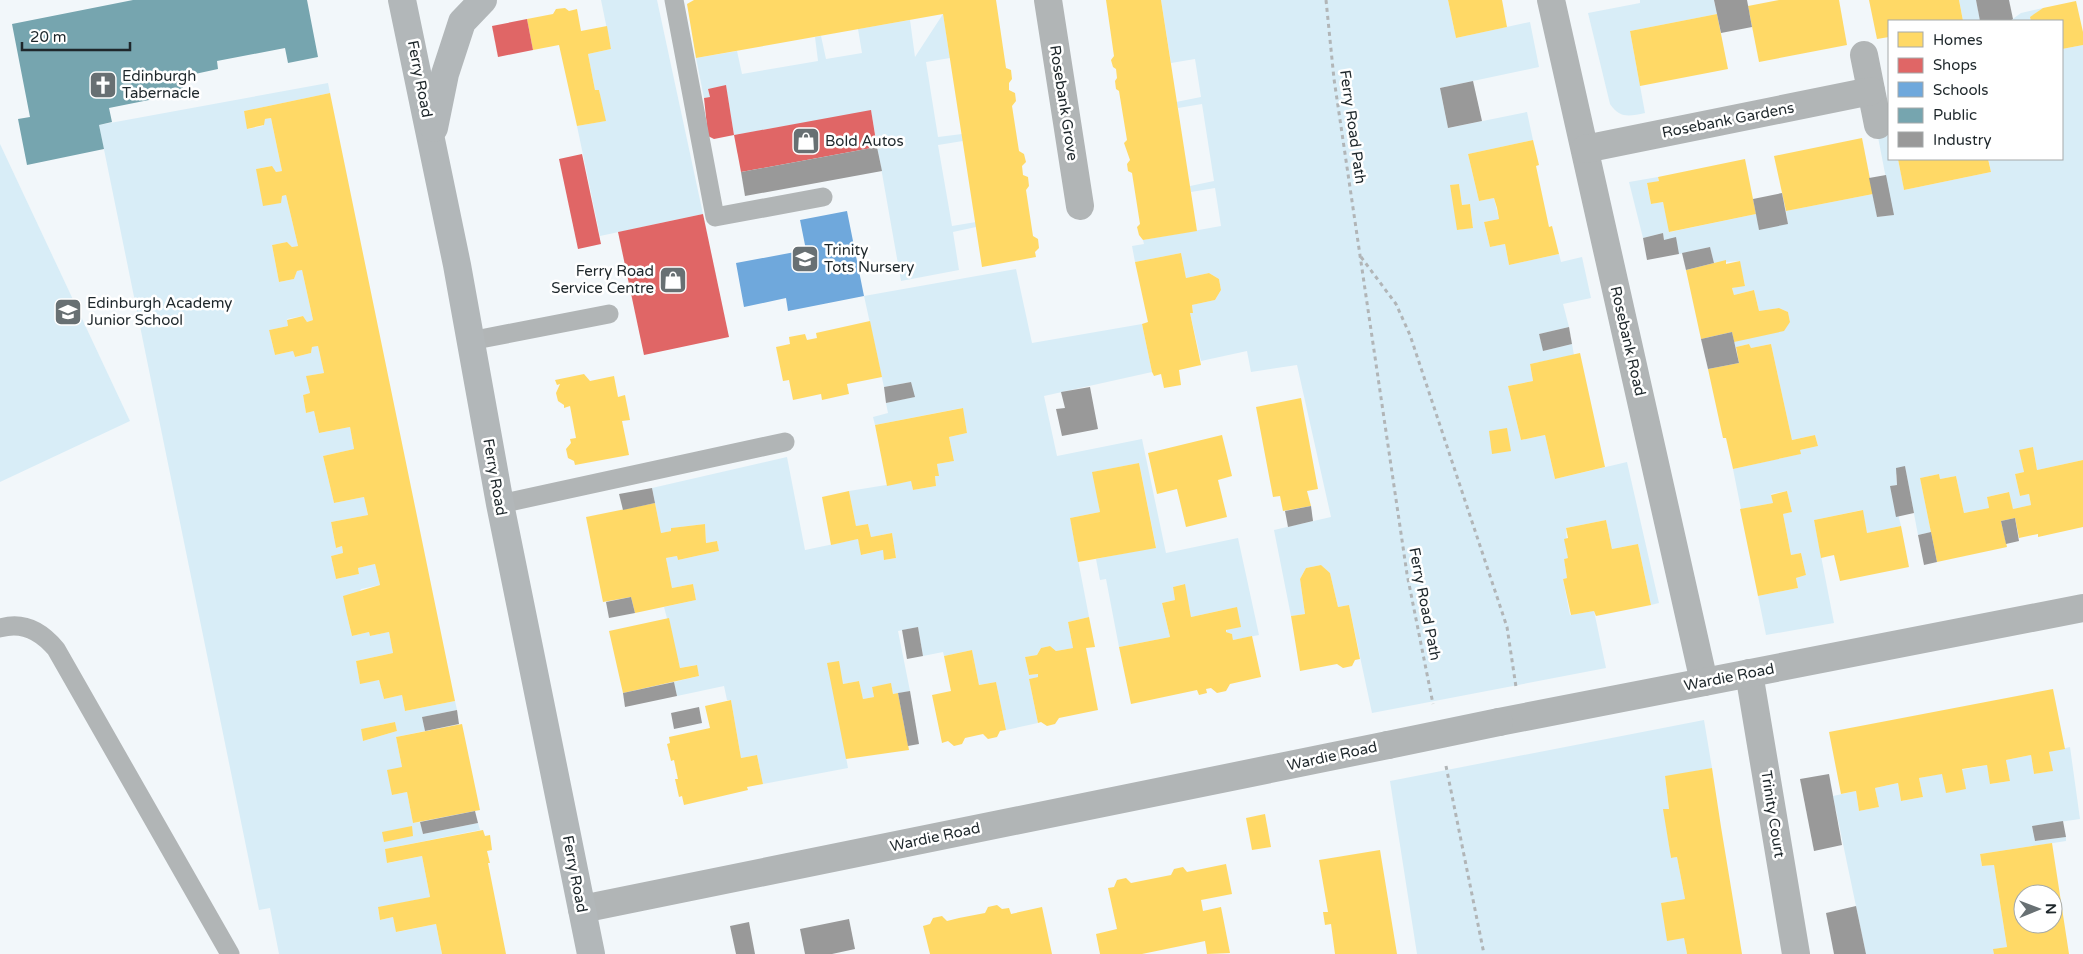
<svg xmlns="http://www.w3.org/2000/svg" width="2083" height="954" font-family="'Varela Round',sans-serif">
<rect width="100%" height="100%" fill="#f2f7fa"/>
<g fill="#d8edf7" fill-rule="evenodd">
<path d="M601,0H657L703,214L600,236L577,126L605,121L599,90H595L588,54L611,49Z"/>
<path d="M1161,0H1448L1456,38L1530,22L1539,67L1440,88L1448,128L1527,112L1533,140L1468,154L1479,201L1494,198L1499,219L1484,222L1490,247L1505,244L1509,265L1559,254L1561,262L1582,257L1591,298L1563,304L1569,327L1539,334L1543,351L1572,344L1574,355L1530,364L1533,381L1508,386L1521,440L1545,435L1555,479L1627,462L1659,603L1651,605L1638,544L1612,549L1606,520L1566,528L1568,558L1564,559L1567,578L1563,579L1570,615L1594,611L1606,668L1372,713L1349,605L1338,607L1330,573L1321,565L1306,568L1300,579L1305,614L1291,616L1274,530L1331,517L1297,365L1251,372L1247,351L1201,361L1190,313H1193L1192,305L1215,300L1221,290L1219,279L1209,273L1186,278L1181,253L1135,262L1132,246L1144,244L1143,240L1221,226L1215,188L1191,192L1190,186L1214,181L1202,104L1178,108L1176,102L1201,97L1195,59L1171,63ZM1459,184L1462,205L1470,204L1473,227L1458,230L1451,185Z"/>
<path d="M1640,0H1714L1717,14L1630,31L1645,113C1630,116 1620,119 1610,104L1588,13L1640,3Z"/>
<path d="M1959,0H1976L1980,20L1963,21Z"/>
<path d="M2043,8L2031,17V21H2010L2021,13Z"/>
<path d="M943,14L950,58L926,62L938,137L962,134L963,141L938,145L952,226L976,222V227L953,232L959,270L901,281L871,111L734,135L726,86L708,89L710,97L704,98L696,58L737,51L742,74L818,61L815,37L821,36L826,59L862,53L858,29L910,20L915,57Z"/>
<path d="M2083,45V460L2037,470L2033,447L2020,450L2024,472L2015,474L2020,496L2029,494L2031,505L2013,509L2008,492L1987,497L1989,508L1964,513L1956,476L1940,479L1939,474L1920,478L1931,532L1918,535L1905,466L1896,475L1897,485L1891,486L1901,526L1867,533L1862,510L1814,520L1834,623L1766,635L1758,596L1798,588L1796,578L1806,575L1801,553L1791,555L1783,514L1792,512L1787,491L1771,494L1773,503L1741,509L1733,469L1800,454V450L1818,446L1815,435L1792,440L1771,344L1751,348L1749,344L1736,347L1734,342L1790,322L1788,312L1779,308L1759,311L1754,290L1734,295L1732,288L1745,285L1739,261L1714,263L1710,247L1679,254L1664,240L1663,233L1643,238L1629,182L1658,177L1659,181L1647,184L1651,204L1663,202L1670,232L1756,214L1788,224L1786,211L1873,194L1877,217L1893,215L1878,137L1889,134V159H1898L1904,190L1991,172L1988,159H2062V49Z"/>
<path d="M328,83L330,93L244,111L248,129L263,126L265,119L271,118L282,171L276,172L271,166L256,169L282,196L286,195L298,246L292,247L287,242L272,245L279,282L294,279L297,271L302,270L313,320L307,322L303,316L287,319L288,326L269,330L275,355L293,351L295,357L311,353L312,347L318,346L324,373L307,376L310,393L303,395L306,413L314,411L319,433L350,427L354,449L323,456L334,503L364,497L368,515L331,522L336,548L342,546L343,553L331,556L336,579L359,574L358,568L375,564L380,585L361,589L347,615L352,636L369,632L370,636L389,632L393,653L356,661L360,683L379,680L384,699L402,695L405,711L455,701L457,710L422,717L425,731L396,737L402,767L392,795L407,792L413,823L420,822L423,834L478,823L480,830L385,849L388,863L422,856L430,897L378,908L380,920L393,917L397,932L436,924L442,954H279L270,908L259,910L99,125ZM395,722L397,731L363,741L361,729Z"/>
<path d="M0,144L130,421L0,482Z"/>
<path d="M1016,269L1032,343L1142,324L1152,372L1044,396L1057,456L1142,439L1166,553L1238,538L1259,635L1233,640L1232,634L1226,632L1237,607L1191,617L1184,584L1173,587L1175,600L1162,603L1170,637L1119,647L1106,579L1100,580L1096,559L1156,547L1139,463L1093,472L1100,512L1070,518L1089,617L1068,622L1073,648L1056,651L1050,646L1041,648L1037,655L1025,657L1029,675L1038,674V677L1029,679L1038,723L1006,730L996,682L979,685L972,650L944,656L943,652L923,656L918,627L898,631L910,691L893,694L891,684L872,687L874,697L863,699L859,681L833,686L848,768L763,784L757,755L741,758L731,700H727L724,686L677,696L674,682L699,676L696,665L680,668L664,607L696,600L693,584L672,588L666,558L677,556L678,560L719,551L717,541L706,543L705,524L671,528V531L661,533L652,488L787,457L805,550L858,539L862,555L883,550L885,560L896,558L892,533L871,537L868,524L856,526L849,491L911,481L913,490L936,486L935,476H938L937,464L954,461L949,437L967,433L962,408L875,425L873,417L888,413L886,403L914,397L911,382L884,387L864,296Z"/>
<path d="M1704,720L1712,768L1665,777L1669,809H1664L1671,858L1677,857L1685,899L1661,903L1684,938L1687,954H1417L1390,781Z"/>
<path d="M2070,747L2080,819L2032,826L2035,841L2066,837V841L1980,854L1982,866L1994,865L2007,947L1994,949V954H1866L1833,796L1856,791L1859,811L1879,807L1875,788L1898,783L1901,801L1923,797L1919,778L1987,765L1991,784L2010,781L2006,760L2031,755L2034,774L2052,771L2049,752Z"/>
</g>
<g fill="#ffd966" fill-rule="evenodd">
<path d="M694,0H996L1006,68L1011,70L1012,79L1009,83V90L1015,93L1016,101L1012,106L1019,151L1024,154L1026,162L1022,166L1023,175L1028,177L1029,186L1026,190L1033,236L1038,239L1039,248L1035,252L1036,257L982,267L943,14L696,58L687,4Z"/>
<path d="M1106,0H1161L1197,231L1143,240L1139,235L1137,227L1140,224L1132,173L1128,171L1127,164L1130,160L1124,143L1127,140L1119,91L1116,89L1115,81L1117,78L1116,69L1113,67L1111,60L1114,56Z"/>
<path d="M1448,0H1502L1507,27L1456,38Z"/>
<path d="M1779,0H1839L1847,45L1759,62L1748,6Z"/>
<path d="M1869,0H1959L1963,21H1889V37L1877,39Z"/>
<path d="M2076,1L2083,32V45L2062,49V21H2031L2030,17L2043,8Z"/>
<path d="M565,8L569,11L577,9L581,31L607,26L611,49L588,54L595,90H599L606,121L577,126L559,45L533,50L527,19L553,14L556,9Z"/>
<path d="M1717,14L1728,69L1640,86L1630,31Z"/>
<path d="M330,93L455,701L405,711L402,695L384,699L379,680L360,684L356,661L393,653L389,632L370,636L369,632L352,636L347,615L343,596L380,585L375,564L358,568L359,574L336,579L331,556L343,553L342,546L336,548L331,522L368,515L364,497L334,503L323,456L354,449L350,427L319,433L314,411L306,413L303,395L310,393L306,376L324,373L318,346L312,347L311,353L295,357L293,351L275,355L269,330L288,326L287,320L303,316L307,322L313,320L302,270L297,271L294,279L279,282L272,245L287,242L292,247L298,246L286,195L282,196L281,203L263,206L256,169L272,166L276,172L282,171L271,118L265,119L264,125L247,129L244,111Z"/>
<path d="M1862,138L1873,194L1786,211L1774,156Z"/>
<path d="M1533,140L1539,165L1536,166L1549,227L1552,226L1559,254L1509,265L1505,244L1490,247L1484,222L1499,219L1497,208L1494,198L1479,201L1468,154Z"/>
<path d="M1745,159L1756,214L1669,232L1663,202L1651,204L1647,183L1659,181L1658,177Z"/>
<path d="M1898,159H1988L1991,172L1904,190Z"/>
<path d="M1459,184L1462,205L1470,204L1473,228L1457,230L1450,185Z"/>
<path d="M1181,253L1186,278L1209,273L1219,279L1221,290L1215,300L1192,305L1193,313H1190L1201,365L1179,370L1181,385L1164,388L1161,374L1154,376L1152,372L1142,324L1148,322L1135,262Z"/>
<path d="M1726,260V264L1740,261L1745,286L1732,288L1734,295L1754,290L1759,311L1779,308L1788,312L1790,322L1784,331L1734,342L1732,332L1701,339L1686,270Z"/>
<path d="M870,321L882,377L847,384L849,394L822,400L821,394L793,400L789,380L783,381L776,347L790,344L789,337L805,334L807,340L817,338L816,333Z"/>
<path d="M1749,344L1751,348L1771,344L1792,440L1815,435L1818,446L1800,450L1801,454L1733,469L1726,438H1723L1708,369L1739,363L1736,347Z"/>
<path d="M1580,353L1605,467L1555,479L1545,435L1521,440L1508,386L1533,381L1530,364Z"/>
<path d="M584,374L590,381L614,376L618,397L625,395L630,420L622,421L629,455L575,465L574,461L568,458L566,449L571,443L570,439L576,438L570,406L564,408V405L558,401L556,393L560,384L557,385L555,380Z"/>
<path d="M1301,398L1318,489L1307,491L1311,506L1283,511L1280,496L1273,497L1256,407Z"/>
<path d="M963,408L967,433L949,437L954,461L937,464L939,476H935L936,486L913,490L911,481L887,486L875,425Z"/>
<path d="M1507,428L1511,451L1492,454L1489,431Z"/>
<path d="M1222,435L1232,476L1218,480L1227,517L1186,527L1177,489L1157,494L1148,453Z"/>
<path d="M2033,447L2037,470L2083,460V527L2038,537V534L2019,538L2015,518L2001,521L2007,547L1937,562L1920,478L1939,474L1940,479L1956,476L1964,513L1989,508L1987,497L2009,492L2013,509L2031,505L2029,494L2020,496L2015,474L2024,472L2019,450Z"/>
<path d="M1139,463L1156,548L1078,562L1070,518L1100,512L1092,472Z"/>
<path d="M849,491L856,526L868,524L871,537L892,533L896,558L884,560L883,550L861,555L858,539L831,545L822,497Z"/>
<path d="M1787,491L1792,512L1783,514L1791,555L1801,553L1806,575L1796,578L1798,588L1758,596L1740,509L1773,503L1771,495Z"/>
<path d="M655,503L661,533L671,531V528L705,524L706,543L717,541L719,551L678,560L677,556L666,558L672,588L693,584L696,600L635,613L631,597L603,602L586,517Z"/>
<path d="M1863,510L1867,533L1901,526L1909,567L1840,581L1834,555L1821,558L1814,520Z"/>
<path d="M1606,520L1612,549L1638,544L1651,605L1596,616L1594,611L1571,615L1563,579L1567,578L1564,559L1568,558L1564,539L1568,538L1566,528Z"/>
<path d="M1321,565L1330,573L1338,607L1349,605L1360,659L1355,660L1352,666L1343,668L1337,664L1300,671L1291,616L1305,614L1300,579L1306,568Z"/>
<path d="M1185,584L1191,617L1237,607L1241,627L1226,630V632L1232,634L1233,640L1252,636L1261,677L1230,684L1226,691L1217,693L1211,688L1206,689L1207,693L1199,695L1197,690L1131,704L1119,647L1170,637L1162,603L1175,600L1173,587Z"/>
<path d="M1089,617L1095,647L1086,648L1098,710L1059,718L1055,724L1047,726L1041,722L1038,723L1029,679L1038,677V674L1029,675L1025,657L1037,655L1041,648L1050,646L1056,651L1073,648L1068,622Z"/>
<path d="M669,618L680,668L697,665L699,676L623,693L609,631Z"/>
<path d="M972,650L979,685L996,682L1006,730L1000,731L997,737L988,739L983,734L965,738L962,744L954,746L948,741L942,743L932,695L951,691L944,656Z"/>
<path d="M839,661L843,684L859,681L863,699L874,697L872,687L891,683L893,694L898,693L909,750L846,759L827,663Z"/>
<path d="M2053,689L2065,749L2049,752L2053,771L2034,774L2031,755L2006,760L2010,781L1990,784L1987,765L1962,769L1966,789L1946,793L1942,774L1919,778L1923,797L1901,801L1898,783L1875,788L1879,807L1859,811L1856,791L1841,794L1829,732Z"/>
<path d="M731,700L741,758L757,755L763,784L747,787L748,790L684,805L682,796L679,797L675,779H678L674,760L671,761L668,748L667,744L670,743L669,737L710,728L705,706Z"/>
<path d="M395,722L397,731L363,741L361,729Z"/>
<path d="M462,724L480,810L413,823L407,792L392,795L387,770L402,767L396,737Z"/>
<path d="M1712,768L1721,827L1742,954H1687L1684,938L1667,941L1661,903L1685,899L1677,857L1671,858L1663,809H1669L1665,776Z"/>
<path d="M1265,814L1271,847L1252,850L1246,818Z"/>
<path d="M412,826L413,836L384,842L382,832Z"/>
<path d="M483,830L485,836L490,835L492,850L487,851L490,863H488L506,954H442L436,924L396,932L393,917L380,920L378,907L430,897L422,856L387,863L385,849Z"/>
<path d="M2052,843L2069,954H1994L1993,949L2007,947L1994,865L1982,866L1980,854ZM2023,894H2053V924H2023Z"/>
<path d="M1380,850L1397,954H1335L1331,924L1325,925L1323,912H1328L1319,860Z"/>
<path d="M1226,864L1232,894L1201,900L1203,911L1221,907L1230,953L1207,954L1205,941L1142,954H1100L1096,934L1117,929L1108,888L1114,887L1117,880L1126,878L1131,883L1171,875L1174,869L1183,867L1187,872Z"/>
<path d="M997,905L1002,909L1009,908L1011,914L1042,907L1052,954H930L923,926L930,924L933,918L942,916L947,921L959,918L985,913L988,907Z"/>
</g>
<g fill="#e06666">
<path d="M527,19L533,50L498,57L492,26Z"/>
<path d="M726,85L734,135L714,139L708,136L704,98L710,97L708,89Z"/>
<path d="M871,110L877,147L741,172L734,135Z"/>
<path d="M582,154L601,244L578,249L559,159Z"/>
<path d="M703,214L729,337L644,355L618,232Z"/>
</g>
<path fill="#6fa8dc" d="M847,211L864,296L788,311L786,298L744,307L736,263L806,250L800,220Z"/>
<path fill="#76a5af" d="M133,0H307L318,57L288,63L285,48L217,61L218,69L181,77L184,93L109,108L112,122L99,125L104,149L27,165L18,119L30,117L12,24Z"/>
<g fill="#999">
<path d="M1714,0H1747L1752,27L1721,33Z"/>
<path d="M1976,0H2009L2013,19L2010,21H1980Z"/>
<path d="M1473,81L1482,121L1448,128L1440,88Z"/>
<path d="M877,147L882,171L745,196L741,172Z"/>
<path d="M1886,175L1894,215L1877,217L1869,178Z"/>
<path d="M1782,193L1788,224L1759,230L1753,199Z"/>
<path d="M1663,233L1664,240L1676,237L1679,254L1647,260L1643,238Z"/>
<path d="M1710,247L1714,263L1686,270L1682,253Z"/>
<path d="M1569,327L1572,344L1543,351L1539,334Z"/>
<path d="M1732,332L1739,363L1708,369L1701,339Z"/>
<path d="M911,382L915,397L886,403L884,387Z"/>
<path d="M1090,387L1098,429L1062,436L1056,409L1065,408L1061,392Z"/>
<path d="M1905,466L1914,513L1896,517L1890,486L1897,485L1896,468Z"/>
<path d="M652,488L655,503L623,510L619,494Z"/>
<path d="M1311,506L1313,521L1288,527L1285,511Z"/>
<path d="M2015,518L2019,541L2006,544L2001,521Z"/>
<path d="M1931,532L1937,562L1924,565L1918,535Z"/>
<path d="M631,597L635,613L609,618L606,602Z"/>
<path d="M918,627L923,656L907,659L902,630Z"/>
<path d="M674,682L677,696L625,707L623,693Z"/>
<path d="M910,691L919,744L908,746L898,693Z"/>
<path d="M699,707L702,723L674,729L671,713Z"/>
<path d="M457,710L459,724L425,731L422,717Z"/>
<path d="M1829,774L1842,845L1814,851L1800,779Z"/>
<path d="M475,811L478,823L423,834L420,822Z"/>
<path d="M2063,821L2066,837L2035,841L2032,826Z"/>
<path d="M1856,906L1866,954H1834L1826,913Z"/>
<path d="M849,919L855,949L832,954H805L800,929Z"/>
<path d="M749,922L755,954H736L730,926Z"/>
</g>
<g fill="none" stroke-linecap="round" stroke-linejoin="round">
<g stroke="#b1b5b7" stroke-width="3" stroke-dasharray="4 4" stroke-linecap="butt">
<path d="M1326,0L1334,79L1407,574L1433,704"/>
<path d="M1361,257L1396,304L1410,335L1507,627L1516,687"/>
<path d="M1446,766L1484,954"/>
</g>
<g stroke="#b1b5b6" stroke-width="19">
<path d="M674,0L715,217L823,197"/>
<path d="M470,341L609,314"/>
<path d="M500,504L785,442"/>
<path d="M0,628C23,621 41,631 56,649L230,954"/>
</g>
<g stroke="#b1b5b6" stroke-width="28">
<path d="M1048,0L1080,206"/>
<path d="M1551,0L1704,682"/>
<path d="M1864,55L1878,125"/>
<path d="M1585,149L1871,91"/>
<path d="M1749,673L1796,954"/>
<path d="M1499,722L2083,608"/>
<path d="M582,909L1388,745"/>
</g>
<g stroke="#b2b7b9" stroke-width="28">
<path d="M402,0L457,265L500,504L591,954"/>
<path d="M434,128L445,74L462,22L483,0"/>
</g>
<path stroke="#b1b5b6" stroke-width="28" d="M1388,745L1499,722"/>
</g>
<defs>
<g id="church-square" transform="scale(1.4375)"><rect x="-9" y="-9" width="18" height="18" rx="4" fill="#687073" stroke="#fff"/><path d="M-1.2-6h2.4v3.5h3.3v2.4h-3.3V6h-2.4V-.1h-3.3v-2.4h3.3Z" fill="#fff"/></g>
<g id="shop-square" transform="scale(1.4375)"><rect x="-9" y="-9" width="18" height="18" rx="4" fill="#687073" stroke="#fff"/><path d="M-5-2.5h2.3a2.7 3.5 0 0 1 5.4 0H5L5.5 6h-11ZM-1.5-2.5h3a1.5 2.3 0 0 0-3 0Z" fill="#fff"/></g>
<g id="school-square" transform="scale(1.4375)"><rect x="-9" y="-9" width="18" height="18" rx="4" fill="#687073" stroke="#fff"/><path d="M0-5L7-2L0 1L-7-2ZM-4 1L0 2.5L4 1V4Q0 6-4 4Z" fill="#fff"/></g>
</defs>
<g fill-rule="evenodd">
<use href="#church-square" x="103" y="85"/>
<use href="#shop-square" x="806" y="141"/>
<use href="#school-square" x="805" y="259"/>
<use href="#shop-square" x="673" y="280"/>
<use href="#school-square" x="68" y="312"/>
</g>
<g text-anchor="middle" stroke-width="5" stroke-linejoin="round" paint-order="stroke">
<g font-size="15" fill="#1e272b" stroke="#fff" text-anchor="start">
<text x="122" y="81">Edinburgh<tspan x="122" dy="17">Tabernacle</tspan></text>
<text x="825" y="146">Bold Autos</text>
<text x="824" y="255">Trinity<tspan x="824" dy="17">Tots Nursery</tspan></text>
<text x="654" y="276" text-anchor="end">Ferry Road<tspan x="654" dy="17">Service Centre</tspan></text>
<text x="87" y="308">Edinburgh Academy<tspan x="87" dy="17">Junior School</tspan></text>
</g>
<g font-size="15" fill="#1e272b" stroke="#fff">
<text transform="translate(420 79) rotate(79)" y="5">Ferry Road</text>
<text transform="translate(1064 103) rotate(81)" y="5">Rosebank Grove</text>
<text transform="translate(1728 120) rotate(-11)" y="5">Rosebank Gardens</text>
<text transform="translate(1353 127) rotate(82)" y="5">Ferry Road Path</text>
<text transform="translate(1628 341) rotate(77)" y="5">Rosebank Road</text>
<text transform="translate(495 477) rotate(80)" y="5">Ferry Road</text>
<text transform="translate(1425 604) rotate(79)" y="5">Ferry Road Path</text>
<text transform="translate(1729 677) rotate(-11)" y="5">Wardie Road</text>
<text transform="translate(1332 756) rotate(-12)" y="5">Wardie Road</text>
<text transform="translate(1773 814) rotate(81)" y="5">Trinity Court</text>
<text transform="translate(935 837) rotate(-12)" y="5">Wardie Road</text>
<text transform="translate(575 874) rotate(79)" y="5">Ferry Road</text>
</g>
</g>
<rect x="1888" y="20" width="175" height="140" fill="#ffffff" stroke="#a5a9aa"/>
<rect x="1898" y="32" width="25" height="15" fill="#ffd966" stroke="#a5a9aa"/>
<text x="1933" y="45" font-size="15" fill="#1e272b">Homes</text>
<rect x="1898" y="58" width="25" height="15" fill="#e06666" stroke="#a5a9aa"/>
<text x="1933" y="70" font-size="15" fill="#1e272b">Shops</text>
<rect x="1898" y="82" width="25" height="15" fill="#6fa8dc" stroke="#a5a9aa"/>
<text x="1933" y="95" font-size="15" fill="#1e272b">Schools</text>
<rect x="1898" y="108" width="25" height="15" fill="#76a5af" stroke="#a5a9aa"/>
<text x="1933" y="120" font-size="15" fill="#1e272b">Public</text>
<rect x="1898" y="132" width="25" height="15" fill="#999999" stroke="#a5a9aa"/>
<text x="1933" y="145" font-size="15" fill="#1e272b">Industry</text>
<g transform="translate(2038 909) rotate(89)"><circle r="24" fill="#ffffff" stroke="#a5a9aa"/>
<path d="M0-4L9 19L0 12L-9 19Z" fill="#687073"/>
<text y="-8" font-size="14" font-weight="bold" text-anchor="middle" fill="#1e272b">N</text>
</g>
<path d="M22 42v8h108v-8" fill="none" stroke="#1e272b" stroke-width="2.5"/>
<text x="30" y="42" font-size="15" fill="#1e272b" stroke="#ffffff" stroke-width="4" paint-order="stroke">20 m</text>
</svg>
